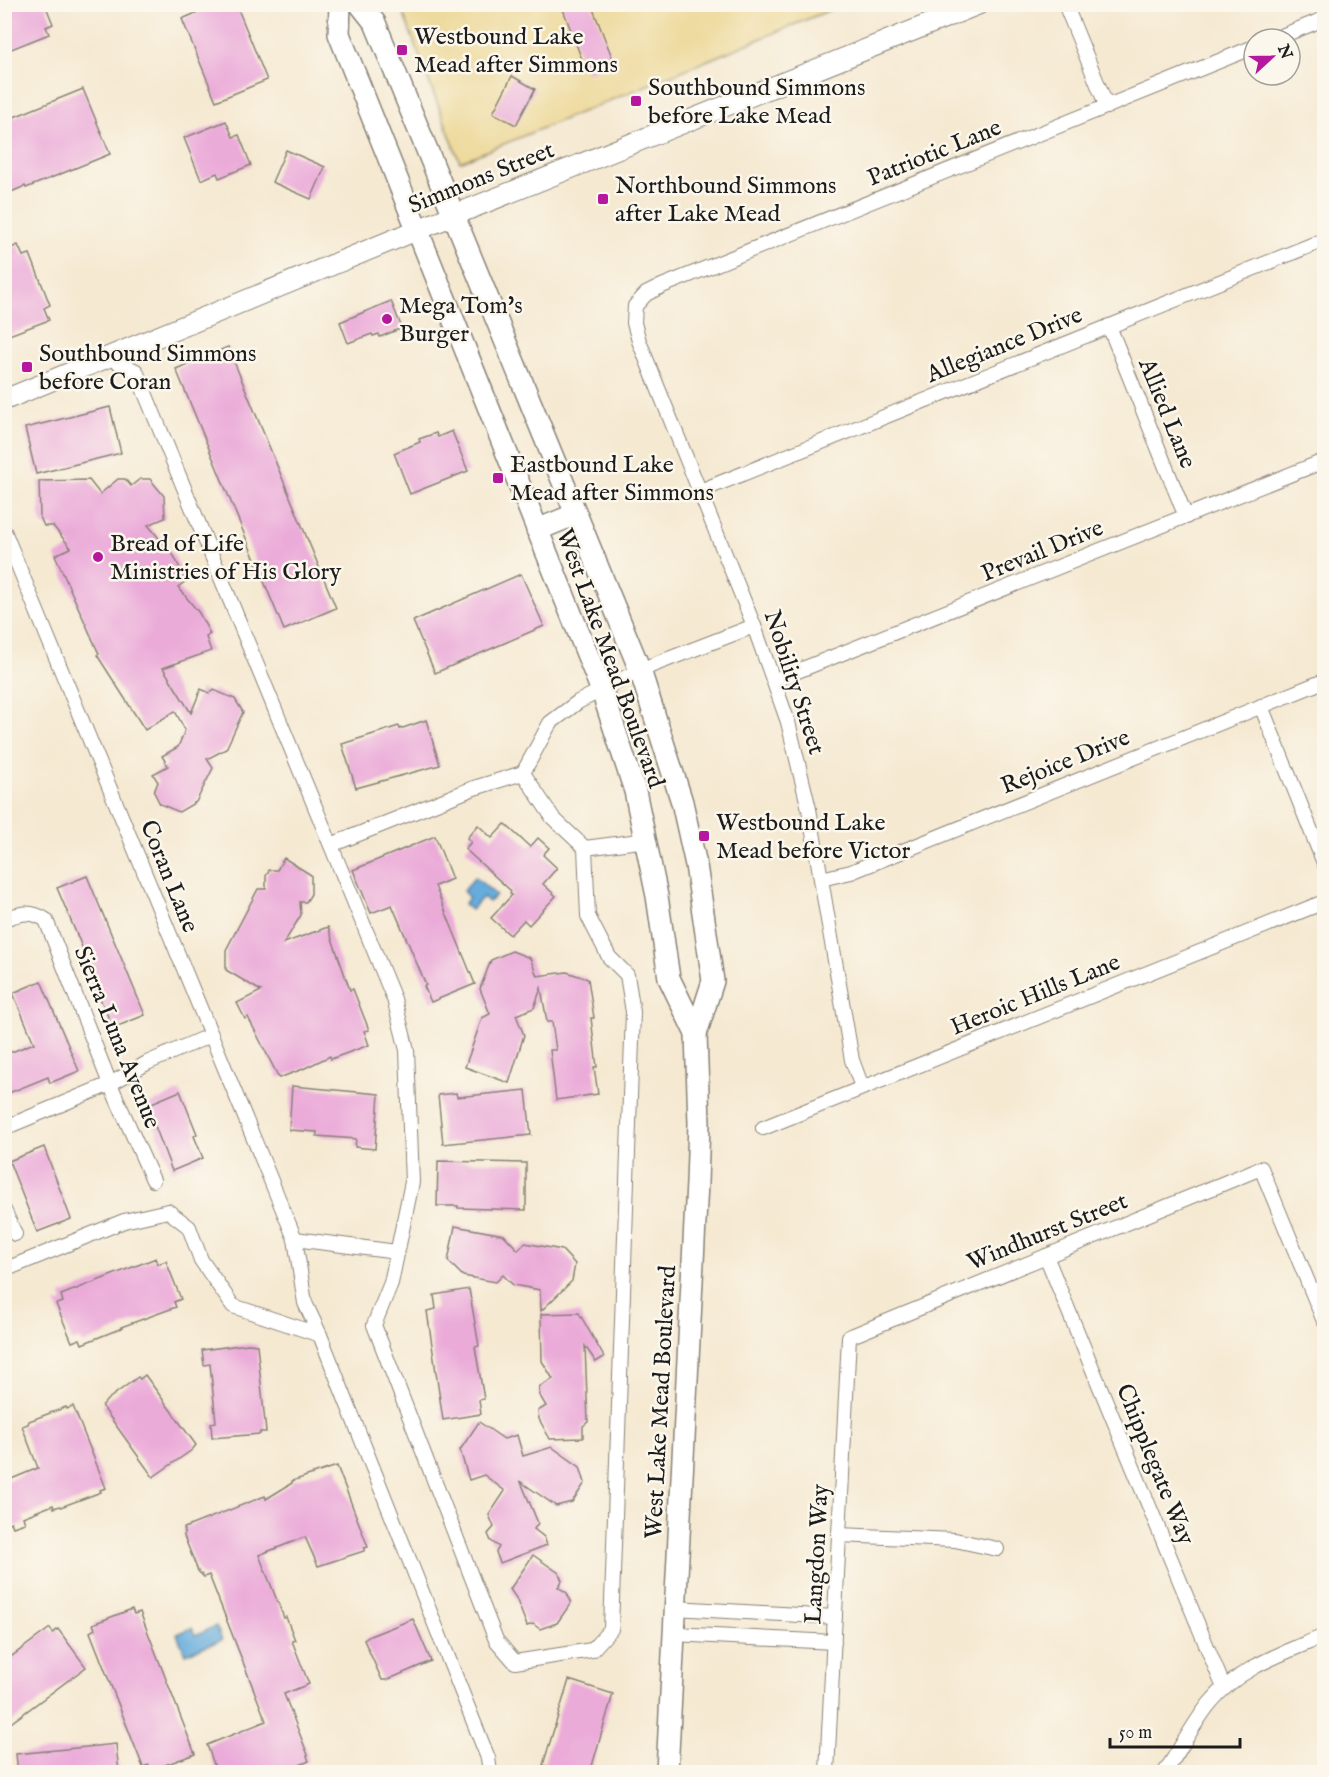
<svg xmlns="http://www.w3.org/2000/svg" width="1329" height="1777" font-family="'IM FELL English',serif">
<rect width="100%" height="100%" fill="#fbf7ec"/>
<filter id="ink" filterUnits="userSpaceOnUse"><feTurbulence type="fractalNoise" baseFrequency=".0167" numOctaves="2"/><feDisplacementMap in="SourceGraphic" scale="12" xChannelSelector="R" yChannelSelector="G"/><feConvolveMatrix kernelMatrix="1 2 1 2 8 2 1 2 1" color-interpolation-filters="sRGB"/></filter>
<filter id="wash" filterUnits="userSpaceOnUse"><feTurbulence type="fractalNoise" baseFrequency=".008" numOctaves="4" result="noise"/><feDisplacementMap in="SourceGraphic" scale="24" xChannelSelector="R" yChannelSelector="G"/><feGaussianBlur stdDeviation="1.35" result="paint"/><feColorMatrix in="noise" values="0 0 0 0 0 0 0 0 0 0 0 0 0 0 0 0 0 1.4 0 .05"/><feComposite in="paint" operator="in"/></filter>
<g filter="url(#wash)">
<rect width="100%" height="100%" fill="#f5e9d2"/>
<path fill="#eeda9e" stroke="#857b5d" stroke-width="1.5" d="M400,5H842L460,162Z"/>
<g fill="#66acdc" stroke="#41647c" stroke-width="1.5">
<path d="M475,877L496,895L489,902L483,897L471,910L464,904L469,898L463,891Z"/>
<path d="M216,1626L222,1640L185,1654L177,1634L192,1628L195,1635Z"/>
</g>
<g id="blocks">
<g fill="#ebabd9">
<path d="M4,4H45L53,24L46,27L49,34L4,52Z"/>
<path d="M217,4H236L267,80L216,101L182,19Z"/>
<path d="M561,4H591L614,62L587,73Z"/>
<path d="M512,76L535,89L516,125L493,113Z"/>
<path d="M83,89L110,154L26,188L25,186L4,195V121Z"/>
<path d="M226,121L233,137L239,135L251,165L219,178L217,173L201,180L184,138Z"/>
<path d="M286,150L325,167L311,199L272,182Z"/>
<path d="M18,245L23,256L30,254L50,305L44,308L49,320L4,337V251Z"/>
<path d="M391,301L402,328L380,337L379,334L373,336L372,334L348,343L340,322Z"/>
<path d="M228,347L336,608L284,630L176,369Z"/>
<path d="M110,407L121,453L36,474L25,428Z"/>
<path d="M452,431L468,471L410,494L394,453L420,442L419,439L436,433L438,437Z"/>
<path d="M118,479H125L131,486L140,479H150L164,496L165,518L148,525L174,556L186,581L178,587L199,613L210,634L206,637L211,651L163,668L191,713L201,689L209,693L214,690L235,699L243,712L226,749L207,759L213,768L196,802L179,812L160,804L154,792L158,782L153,774L168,766L162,756L178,747L185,730L175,711L145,730L97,655L99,654L62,571L55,555L71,548L53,526H44L40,517L39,481L89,480L100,494Z"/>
<path d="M521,574L544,626L435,673L413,621Z"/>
<path d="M426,720L440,765L356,788L342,744L399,726L400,729Z"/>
<path d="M505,824L530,847L538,838L549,848L543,855L557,868L543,884L556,896L529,925L524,920L510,935L491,918L512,895L510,893L511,891L465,849L471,842L467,838L478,825L492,838Z"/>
<path d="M435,836L452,879L435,886L475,984L431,1002L424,986L426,985L392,905L371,913L353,870Z"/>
<path d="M284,858L311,875V894L306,902H300L301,915L284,943L328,927L350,990L353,989L369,1030L364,1031L369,1045L331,1059L330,1056L303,1069L279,1078L248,1017L245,1019L237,1003L261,991L226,970V950L258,889H266V876L269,870H277Z"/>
<path d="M87,876L145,1015L113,1028L89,973L83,955L85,954L57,888Z"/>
<path d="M512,951L530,958L537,976L567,972L588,979L594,1018H591L597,1067H594L598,1094L556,1100L550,1050H556L552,1022H547L541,988L534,1008L516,1015L524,1035L509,1083L465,1067L482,1018L490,1014L480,989L491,960Z"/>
<path d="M41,981L79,1071L50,1083L48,1077L4,1095V1055L34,1043L13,993Z"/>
<path d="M292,1086L379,1094L375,1149L355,1147L356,1139L317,1136V1132L289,1130Z"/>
<path d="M526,1090L531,1135L443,1144L438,1095L456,1093L457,1097Z"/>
<path d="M180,1091L197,1134L194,1136L203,1158L172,1171L147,1105Z"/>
<path d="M44,1147L71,1219L37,1232L9,1161Z"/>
<path d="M438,1161L526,1163V1210L458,1208V1206H437Z"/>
<path d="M455,1226L504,1235L518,1250L525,1243L562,1250L575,1264L572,1281L541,1311L540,1290L513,1285L503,1275L496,1282L463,1276L448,1261Z"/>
<path d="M156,1258L158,1264L166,1261L181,1299L174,1302L176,1307L121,1327L122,1328L82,1344L80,1339L72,1342L56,1304L63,1302L61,1295Z"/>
<path d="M469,1289L479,1346L475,1347L484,1399L479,1400L481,1414L443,1420L427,1311L436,1309L434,1295Z"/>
<path d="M579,1313L604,1357L596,1362L585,1346L588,1422L583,1426V1438L550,1439L539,1419L538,1411L546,1406L540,1396L539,1387L553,1379L542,1361L541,1314Z"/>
<path d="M248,1344L257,1345L266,1432H260V1434L212,1438L211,1423L216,1422L210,1364L204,1365L202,1350Z"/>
<path d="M145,1375L196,1445L192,1450L153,1477L102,1406L107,1400L138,1377L140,1379Z"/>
<path d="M73,1406L106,1488L100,1490L101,1492L61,1507L60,1506L54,1508L53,1505L23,1517L25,1523L13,1527L11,1522L4,1525V1482L38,1468L22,1426L28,1424L29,1421L66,1407L67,1409Z"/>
<path d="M479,1422L504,1439L517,1435L523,1456L552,1447L580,1467L585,1483L572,1502L556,1506L521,1482L538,1523L534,1529L544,1537L547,1545L500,1563L496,1552L499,1547L491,1541L488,1534L494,1527L489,1515L505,1491L484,1475L469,1480L460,1450Z"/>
<path d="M337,1466L368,1547L364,1548V1551L318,1566L305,1537L259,1555L284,1618L286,1617L295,1640L292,1641L309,1684L284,1694L308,1755L307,1756L309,1761L281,1773H217L207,1745L266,1721L209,1575L204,1577L198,1571L184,1536V1528L265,1496L266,1499L292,1483V1481Z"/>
<path d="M533,1555L559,1573L562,1581L558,1587L567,1593L571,1603L557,1623L540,1629L533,1624L527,1626L516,1598L510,1589Z"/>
<path d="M132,1609L134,1614L140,1612L195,1754L151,1770L149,1765L143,1767L90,1632L95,1629L93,1624Z"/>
<path d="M413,1619L431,1661L387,1680H382L364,1640L370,1636Z"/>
<path d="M50,1628L53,1633L58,1629L86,1667L4,1728V1662Z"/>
<path d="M569,1680L613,1694L590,1773H569L543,1765Z"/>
<path d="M116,1744L119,1773H18L16,1754Z"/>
</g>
</g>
</g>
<g filter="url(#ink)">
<use href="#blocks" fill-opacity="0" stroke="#888277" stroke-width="1.5"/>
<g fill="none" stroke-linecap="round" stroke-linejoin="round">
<g stroke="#888277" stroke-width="16">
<g id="street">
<path d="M1065,4L1107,107"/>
<path d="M1274,39L1324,19"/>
<path d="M1109,326L1186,517"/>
<path d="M107,357L136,371L394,999L407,1050L412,1182L391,1283L374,1325L496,1640L515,1662L592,1650L611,1629L633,1012L627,975L609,957L588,916L585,848L647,840"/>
<path d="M700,491L1324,240"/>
<path d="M4,531L295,1239L305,1303L320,1335"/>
<path d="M775,680L1324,461"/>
<path d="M1261,706L1324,863"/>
<path d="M523,773L553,818L585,848"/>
<path d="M331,845L474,788L523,773L550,723L578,702L640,670L754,626"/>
<path d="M821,879L851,872L1324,681"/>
<path d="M4,919C20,913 31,910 46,920L110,1084L153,1180"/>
<path d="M862,1087L852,1060L809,809L788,722L754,626L639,341L634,323L635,306L646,294L662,286L1254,47"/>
<path d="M4,1128L110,1084L147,1063L211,1035"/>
<path d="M763,1128L1324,902"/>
<path d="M4,1210L15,1234"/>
<path d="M295,1239L397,1252"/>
<path d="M1046,1256L1224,1688"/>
<path d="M4,1270L124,1221L168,1211L189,1227L201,1260L233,1306L320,1335L488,1758L490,1772"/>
<path d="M839,1535L955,1540L997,1549"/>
<path d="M674,1608L835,1617"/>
<path d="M673,1634L834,1642"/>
<path d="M827,1772L849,1337L1261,1168L1324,1321"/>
<path d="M1165,1772C1180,1750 1193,1724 1210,1703C1239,1667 1284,1653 1324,1636"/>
</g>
</g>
<g stroke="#888277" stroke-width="22">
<path id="secondary" d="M4,400L417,230L979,4"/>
</g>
<g stroke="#888277" stroke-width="24">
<g id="primary">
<path d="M340,4L339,34L602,691L635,791L657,896L669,978L696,1034"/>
<path d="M360,4L375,23L640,670L682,802L696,865L713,981L696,1034L699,1123L697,1183L667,1772"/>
<path d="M537,530L576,514"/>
</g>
</g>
<use href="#street" stroke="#fff" stroke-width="14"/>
<use href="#secondary" stroke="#fff" stroke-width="20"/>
<use href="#primary" stroke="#fff" stroke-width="21"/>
</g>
</g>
<g fill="#b5179e" stroke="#fbf7ec" stroke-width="2">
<rect x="396" y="44" width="12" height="12" rx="3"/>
<rect x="630" y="95" width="12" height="12" rx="3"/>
<rect x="597" y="193" width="12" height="12" rx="3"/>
<circle cx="387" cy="319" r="6"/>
<rect x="21" y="361" width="12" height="12" rx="3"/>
<rect x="492" y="472" width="12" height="12" rx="3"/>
<circle cx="98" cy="557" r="6"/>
<rect x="698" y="830" width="12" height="12" rx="3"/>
</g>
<g text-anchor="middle" stroke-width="5" stroke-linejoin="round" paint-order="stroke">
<g font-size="24" fill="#1c1c1c" stroke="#fbf7ec" text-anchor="start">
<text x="414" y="44">Westbound Lake<tspan x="414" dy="28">Mead after Simmons</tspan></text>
<text x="648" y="95">Southbound Simmons<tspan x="648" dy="28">before Lake Mead</tspan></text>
<text x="615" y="193">Northbound Simmons<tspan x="615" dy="28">after Lake Mead</tspan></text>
<text x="399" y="313">Mega Tom's<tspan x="399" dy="28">Burger</tspan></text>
<text x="39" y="361">Southbound Simmons<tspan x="39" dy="28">before Coran</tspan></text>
<text x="510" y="472">Eastbound Lake<tspan x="510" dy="28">Mead after Simmons</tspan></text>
<text x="110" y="551">Bread of Life<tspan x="110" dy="28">Ministries of His Glory</tspan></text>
<text x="716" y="830">Westbound Lake<tspan x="716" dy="28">Mead before Victor</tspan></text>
</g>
<g font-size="24" fill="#1c1c1c" stroke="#fbf7ec">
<text transform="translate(934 152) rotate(-22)" y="8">Patriotic Lane</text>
<text transform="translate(481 177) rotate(-22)" y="8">Simmons Street</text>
<text transform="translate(1004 344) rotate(-22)" y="8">Allegiance Drive</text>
<text transform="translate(1168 413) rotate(68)" y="8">Allied Lane</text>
<text transform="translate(1042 550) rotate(-22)" y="8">Prevail Drive</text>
<text transform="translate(611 658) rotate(70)" y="8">West Lake Mead Boulevard</text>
<text transform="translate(795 682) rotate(72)" y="8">Nobility Street</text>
<text transform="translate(1065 761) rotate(-22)" y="8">Rejoice Drive</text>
<text transform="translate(170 876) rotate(68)" y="8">Coran Lane</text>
<text transform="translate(1035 994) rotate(-22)" y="8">Heroic Hills Lane</text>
<text transform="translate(118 1037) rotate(68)" y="8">Sierra Luna Avenue</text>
<text transform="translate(1047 1231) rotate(-22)" y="8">Windhurst Street</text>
<text transform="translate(660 1402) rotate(-87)" y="8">West Lake Mead Boulevard</text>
<text transform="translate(1156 1464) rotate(68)" y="8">Chipplegate Way</text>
<text transform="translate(816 1554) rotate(-87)" y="8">Langdon Way</text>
</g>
</g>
<rect width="1329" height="1777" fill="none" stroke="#fbf7ec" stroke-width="24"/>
<g transform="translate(1272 57) rotate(68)"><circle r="28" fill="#fbf7ec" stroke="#a29f99" stroke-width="1.5"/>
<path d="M0-4.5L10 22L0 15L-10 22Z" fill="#b5179e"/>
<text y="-9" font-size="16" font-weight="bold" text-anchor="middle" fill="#1c1c1c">N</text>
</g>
<path d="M1110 1738v9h130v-9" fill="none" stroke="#1c1c1c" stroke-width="3"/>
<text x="1119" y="1738" font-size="18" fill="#1c1c1c" stroke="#fbf7ec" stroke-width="4.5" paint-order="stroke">50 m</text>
</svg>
